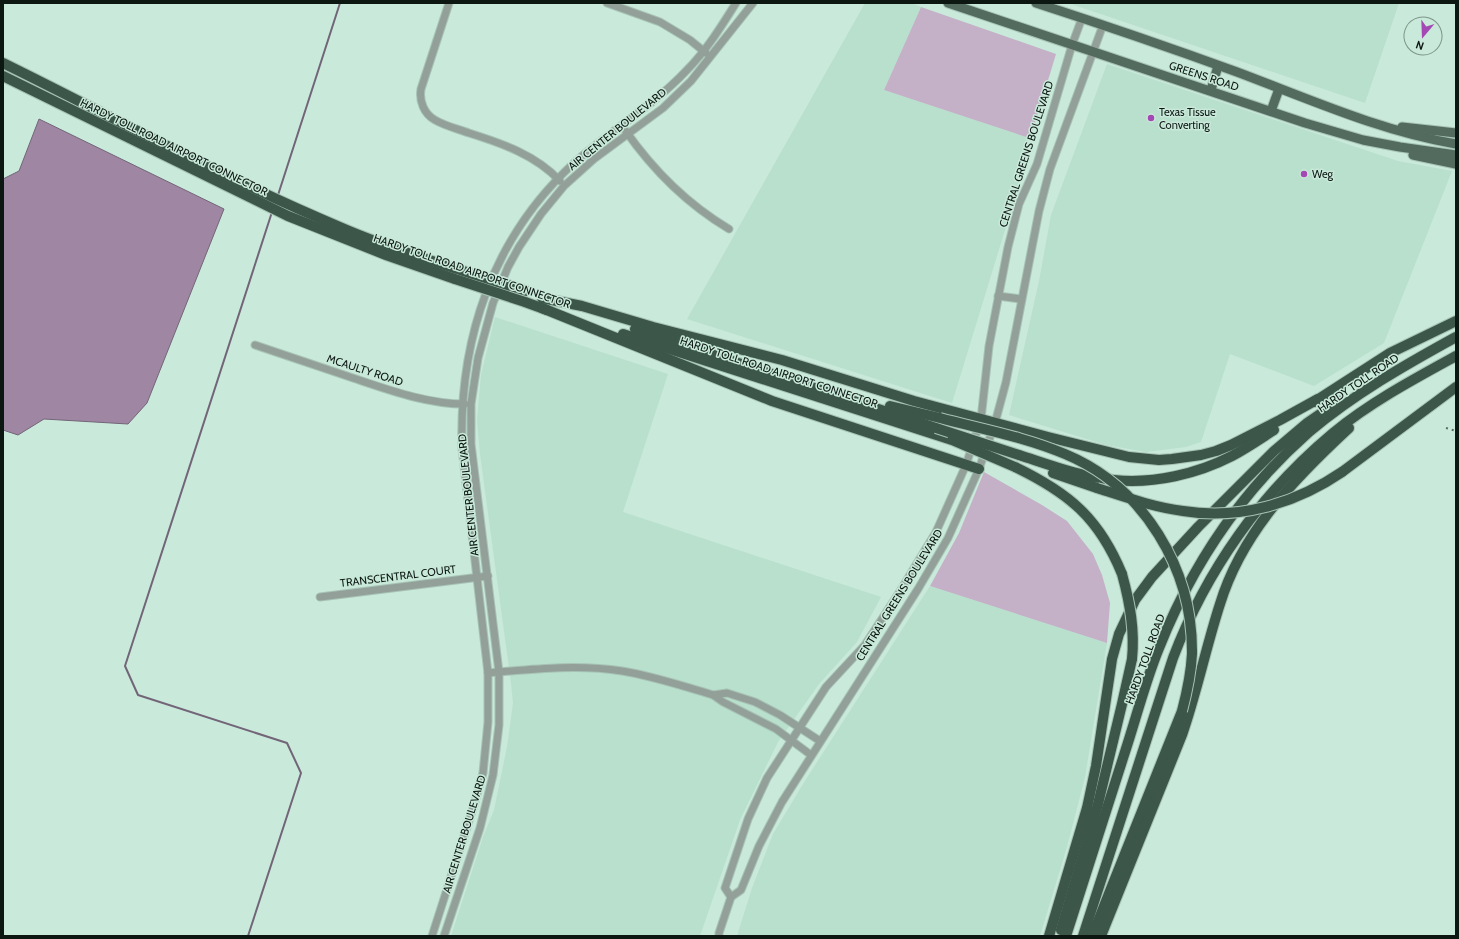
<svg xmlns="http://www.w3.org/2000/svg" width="1459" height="939" font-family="Cabin,sans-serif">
<rect width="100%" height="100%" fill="#c9e9da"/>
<g fill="#b9e0cd">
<path d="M865,3H912L921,7L884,90L1026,137L1031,145L952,403L687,319Z"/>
<path d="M1068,3H1399L1365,103Z"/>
<path d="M1107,64L1398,161L1452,171L1384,343L1314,386L1230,354L1201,442L1186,447L1146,452L1106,445L1009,415L1039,281L1051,215Z"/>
<path d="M495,317L668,374L623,512L881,597L857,642L819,684L778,742L740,820L700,936H451L483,837L494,810L507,747L513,703L511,683L480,454L477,421L481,375Z"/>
<path d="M930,586L1107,643L1085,777L1067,847L1040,936H737L752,888L773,834L803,784Z"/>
</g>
<g fill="#c4b1c7">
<path d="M921,7L1056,54L1032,133L1026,137L884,90Z"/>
<path d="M984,472L1042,505L1067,521L1093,554L1102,575L1110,603L1107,643L930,586L959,533Z"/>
</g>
<path fill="#9f86a3" stroke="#736578" d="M39,119L224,209L147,403L128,424L44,419L18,435L3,430V179L19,171Z"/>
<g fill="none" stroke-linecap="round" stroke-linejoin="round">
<g stroke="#736578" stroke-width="2">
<path d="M278,195L340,3"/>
<path d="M248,936L301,773L287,743L138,695L125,666L272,212"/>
</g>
<g stroke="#a7c3b6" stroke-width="9">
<g id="minor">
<path d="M449,3L421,89C419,101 424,114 435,120C445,126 458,129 469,133C501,143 536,155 560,181"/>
<path d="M607,3L660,22L690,40L706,53"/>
<path d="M625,130C653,170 687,204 729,229"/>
<path d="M998,296L1021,299"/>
<path d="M255,345C288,356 320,367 353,378C389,390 427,404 465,404"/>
<path d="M320,597L488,576"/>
<path d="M488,673C533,669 578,664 622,671C653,676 683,686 713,695L727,693L755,702L780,715L820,741"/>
<path d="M713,695L723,702L776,729L811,755"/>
<path d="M731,897L725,888L748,819L767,778L826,687L865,645L899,593L936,532L966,465L981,419L989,346L1008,247L1019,204L1037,164L1072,45L1082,18"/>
<path d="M432,936L474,805L483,773L488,722V673L462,448C459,339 492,238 574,163C610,131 653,106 686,71C706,51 721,27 736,3"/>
<path d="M444,936L480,828L493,775L499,725V672L471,444V404L478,358L493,303L508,267L519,247L541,214L564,186L594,159L663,108L691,81L753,3"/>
<path d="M719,936V933L731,897L741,890L759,846L782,802L918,589L948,538L979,469L995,423L1006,382L1039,211L1050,169L1103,25"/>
</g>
</g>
<g stroke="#a7c3b6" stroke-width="11">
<g id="major">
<path d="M948,3L1305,123L1363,140L1400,147L1456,155"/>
<path d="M1036,3C1104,25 1171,48 1237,72C1309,99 1380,131 1456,144"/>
<path d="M1211,90L1218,66"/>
<path d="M1271,111L1279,89"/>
<path d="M1402,127L1456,133"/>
<path d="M1413,155L1456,164"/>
</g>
</g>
<g stroke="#a7c3b6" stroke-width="12">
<g id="highway">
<path d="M3,63C115,118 225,179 340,227C379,244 419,257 460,270"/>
<path d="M3,76L288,216L386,255L455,279"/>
<path d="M542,298L582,306L653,327L782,360L914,401L1048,437L1129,457L1159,460L1172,459L1201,455L1216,451L1231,445L1280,420L1318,399"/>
<path d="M525,302L547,310"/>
<path d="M542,308L772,401L979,469"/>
<path d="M635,329L936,428"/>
<path d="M623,334L952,440"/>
<path d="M1314,402L1390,353L1456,321"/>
<path d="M890,406L940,418"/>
<path d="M1019,455C1050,465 1081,477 1114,480C1154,484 1197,474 1232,456C1247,448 1260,439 1274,430"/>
<path d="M1015,467C1069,493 1099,518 1122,574"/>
<path d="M1342,472L1456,387"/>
<path d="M1053,473L1097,488"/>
<path d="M1061,930L1098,804L1122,704L1132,659"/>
<path d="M1049,936L1087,808L1096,766L1112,659L1119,634L1135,600L1152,577L1198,527L1274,451L1307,423L1339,401"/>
<path d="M1066,936C1085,876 1105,815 1124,755C1136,719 1145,682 1159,648C1192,565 1242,491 1309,432C1354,394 1405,365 1456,337"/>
<path d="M1083,936L1173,658C1206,571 1261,493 1333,433C1371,402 1414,379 1456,356"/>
<path d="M1092,936L1182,711"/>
<path d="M1101,936L1182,735C1197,692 1206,647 1220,604C1242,532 1295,478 1349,428"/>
</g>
</g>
<use href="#minor" stroke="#93a099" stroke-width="7"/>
<use href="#major" stroke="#536a5f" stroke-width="9"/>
<use href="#highway" stroke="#3c574a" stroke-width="10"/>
<path stroke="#586c63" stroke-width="2" stroke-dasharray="2 4" stroke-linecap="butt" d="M1446,428L1456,431"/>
<g stroke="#a7c3b6" stroke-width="12" stroke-linecap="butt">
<g id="highway-bridge">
<path d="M460,270L527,291"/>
<path d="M455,279L525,302"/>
<path d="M940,418C981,429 1025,437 1065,454C1144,487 1193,569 1192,654C1191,673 1187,692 1182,711"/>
<path d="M936,428L1019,455"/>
<path d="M952,440L1015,467"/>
<path d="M1097,488C1125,497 1153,507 1183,511C1239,520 1295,504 1342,472"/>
<path d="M1122,574C1130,603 1135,630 1132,659"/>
</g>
</g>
<use href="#highway-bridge" stroke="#3c574a" stroke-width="10"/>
</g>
<g fill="#a449b3" stroke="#c9e9da" stroke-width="1.5">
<circle cx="1151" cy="118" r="4"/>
<circle cx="1304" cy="174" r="4"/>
</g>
<g text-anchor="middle" stroke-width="3" stroke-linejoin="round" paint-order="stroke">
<g font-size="11" fill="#0c1712" stroke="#c9e9da">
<text transform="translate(1204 76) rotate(18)" y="4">GREENS ROAD</text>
<text transform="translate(617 129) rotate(-39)" y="4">AIR CENTER BOULEVARD</text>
<text transform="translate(174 147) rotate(26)" y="4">HARDY TOLL ROAD AIRPORT CONNECTOR</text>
<text transform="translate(1026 154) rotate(-72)" y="4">CENTRAL GREENS BOULEVARD</text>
<text transform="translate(472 271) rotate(19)" y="4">HARDY TOLL ROAD AIRPORT CONNECTOR</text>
<text transform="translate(365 370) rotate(18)" y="4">MCAULTY ROAD</text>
<text transform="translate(779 372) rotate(18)" y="4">HARDY TOLL ROAD AIRPORT CONNECTOR</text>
<text transform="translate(1358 383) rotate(-34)" y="4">HARDY TOLL ROAD</text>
<text transform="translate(468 495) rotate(-96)" y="4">AIR CENTER BOULEVARD</text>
<text transform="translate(398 576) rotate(-7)" y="4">TRANSCENTRAL COURT</text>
<text transform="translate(899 595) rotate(-58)" y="4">CENTRAL GREENS BOULEVARD</text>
<text transform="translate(1145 659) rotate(-70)" y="4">HARDY TOLL ROAD</text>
<text transform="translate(464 834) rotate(-73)" y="4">AIR CENTER BOULEVARD</text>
</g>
<g font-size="11" fill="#0c1712" stroke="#c9e9da" text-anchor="start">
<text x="1159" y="116">Texas Tissue<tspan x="1159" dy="13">Converting</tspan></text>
<text x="1312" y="178">Weg</text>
</g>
</g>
<rect width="1459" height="939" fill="none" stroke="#0c1712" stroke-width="8"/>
<g transform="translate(1423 36) rotate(199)"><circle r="19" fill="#c9e9da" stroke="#7d958a"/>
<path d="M0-3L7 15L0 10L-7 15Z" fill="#a449b3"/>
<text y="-6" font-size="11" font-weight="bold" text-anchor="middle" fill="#0c1712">N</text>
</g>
</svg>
